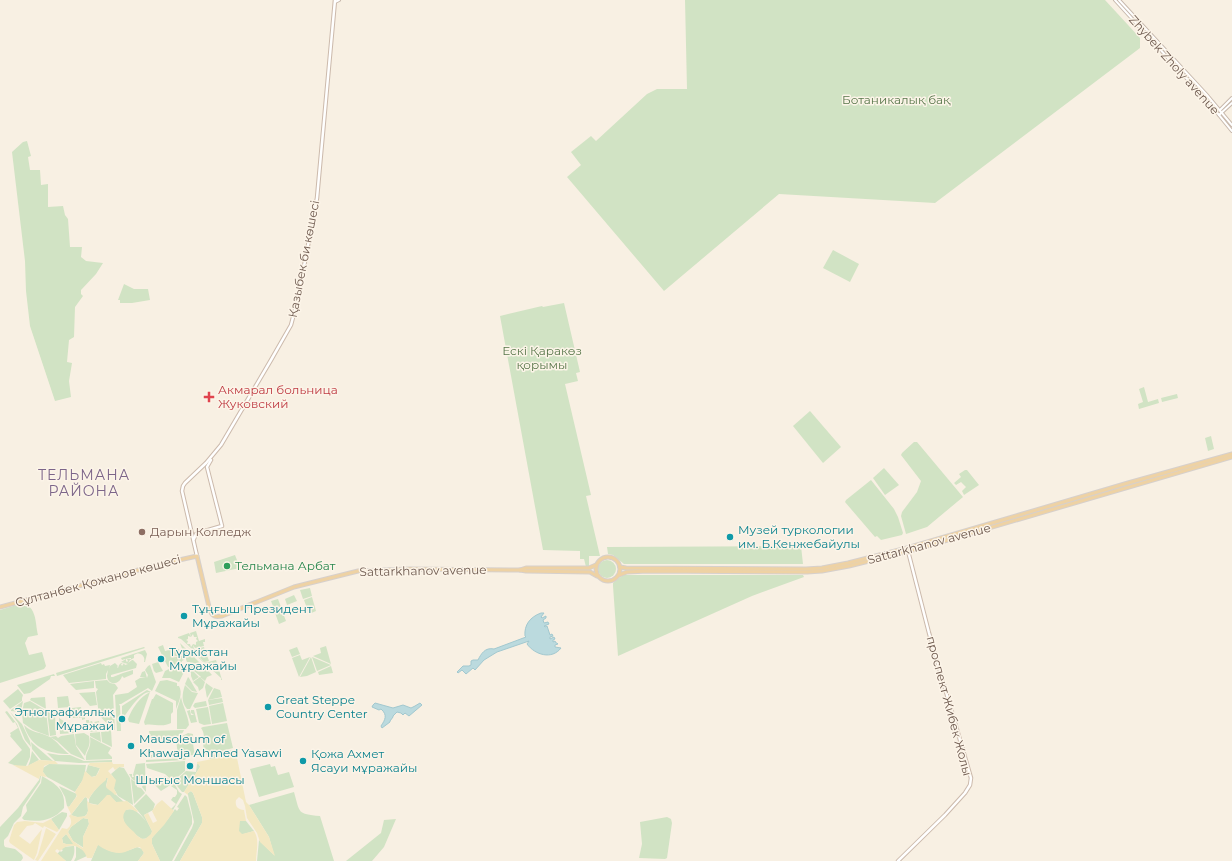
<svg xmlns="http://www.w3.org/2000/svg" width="1232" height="861" font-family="Montserrat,sans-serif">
<rect width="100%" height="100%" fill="#f8f0e3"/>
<g fill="#d1e3c4">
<path d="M685,0H1105L1140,38V48L935,203L779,194L664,291L567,177L581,165L571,152L591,136L596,141L647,94L657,89H687Z"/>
<path d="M27,141L31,156L28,157L30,170H40L41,185L48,184V207L63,206L65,215L68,219L70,247H82L81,257L86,261L103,263L96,274L81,290V294L83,296L75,307L74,337L69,340L67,362L72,363L69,381L71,397L55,401L30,326L26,291L25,261L12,152L23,142Z"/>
<path d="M833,250L859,264L850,282L823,268Z"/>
<path d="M124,284L134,289H148L150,300L132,303H120V300H118Z"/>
<path d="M564,303L580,372L576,373L578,381L565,384L591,495L586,496L600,556H589V566L586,567L584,559H580V551L543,550L500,316L542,306L543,307Z"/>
<path d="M1144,387L1148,402L1158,399L1159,403L1139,409L1138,404L1143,402L1139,389Z"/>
<path d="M1177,394L1178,398L1162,402L1161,398Z"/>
<path d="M810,411L841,447L823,463L793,426Z"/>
<path d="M1211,436L1214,449L1208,451L1205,438Z"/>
<path d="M914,442H917L963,497L927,527L906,534L901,516L902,512L917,492L921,481L901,455L902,453Z"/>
<path d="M884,468L899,485L885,495L873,478Z"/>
<path d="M965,470H967L979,485L964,495L962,491L966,487L961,482L956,485L954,483L961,477L959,474Z"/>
<path d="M871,480L894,509L898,517L903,533L902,535L881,540L877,536L875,537L845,502L846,500Z"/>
<path d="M801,546L803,564H624L613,555L608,554L607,547Z"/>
<path d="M235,555L240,568L216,573L214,562Z"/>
<circle cx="607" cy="569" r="9"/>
<path d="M623,575H803L804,577L752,596L618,656L613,586V583Z"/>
<path d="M310,588L312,596L303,599L300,590Z"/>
<path d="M294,595L297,601L287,605L285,599Z"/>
<path d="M312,597L316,611L309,614L304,600Z"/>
<path d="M278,599L281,607L274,609L271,601Z"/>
<path d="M23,603C37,608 35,622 38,635L28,637L25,643L29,655L42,652L46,666L44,669L0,683V610Z"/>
<path d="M281,608L286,621L279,624L274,610Z"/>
<path d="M196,631L199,641L205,639V642H203L204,646L195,648L193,645L194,649H192L181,639L178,638V637L189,633L191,637L188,636V639L186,640L188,641L187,644H190L191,647L193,644L196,645V642L198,641L196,639L197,637H194L193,634L191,637L190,633Z"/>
<path d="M180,640L204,663L216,660L222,680H221V678Z"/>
<path d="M180,643L200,663L192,664L190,662H187Z"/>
<path d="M163,645L165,651L173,649V652L174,649H179V656H174L173,654L176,660L175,665L176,661L175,657L184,656L185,659L182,661L180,666L168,667L158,647Z"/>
<path d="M326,646L331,664L313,656L321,653L320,648Z"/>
<path d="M144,647L145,648L57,676L56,673Z"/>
<path d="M204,647L209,661L204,662L192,650Z"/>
<path d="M297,647L300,654L292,657L289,650Z"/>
<path d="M145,650L147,654L145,662H144C146,655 139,651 134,655V658L130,660L128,663L132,660H133L137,664L136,668L111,675V677H113L123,673V675V673L133,670V674L124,678L122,676C120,685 108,686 107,676C107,676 108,670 108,670L106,674V679L69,683L63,675L101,663L102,665L104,664L105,666L110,665L109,669L110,666L115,663L118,666L117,667L118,668L119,665L121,663H123L121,664L122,666L124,663L125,665L128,664L121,662L126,659V661L127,662L128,661L127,659H131V658L125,659L122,660L121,658Z"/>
<path d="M300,655L302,660L310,657L299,677L292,658Z"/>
<path d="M311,657L316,672L307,676L300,677Z"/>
<path d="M312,657L331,665L317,671Z"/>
<path d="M158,662L163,671L156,673L154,671L152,664Z"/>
<path d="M201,664L204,667V668L205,667L212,675L207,677L205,681L200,677L201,676H200L194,671L193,672H194L199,677L193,681L191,676V673H190V669L192,666L196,665V668L197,665Z"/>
<path d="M150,665L156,682L152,691L148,688L121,704H119L120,706L121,731H117L115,695L128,693L137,687L135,681L140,678H146L140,677L142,672L145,671L147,678L148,675L145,670L148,666Z"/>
<path d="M331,666L333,673L319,675L318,672Z"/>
<path d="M181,667L184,672L179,682L170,678H162L165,671L171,668Z"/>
<path d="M54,674L55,676H51L50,679L30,693L24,694L17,685Z"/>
<path d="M188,677L189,678L197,692L192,691L185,684Z"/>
<path d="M200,677L205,682L203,688L199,691L198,687L193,682Z"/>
<path d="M107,680L110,683L115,684L118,688L113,695L115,730H113L99,715L96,692L98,689L96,688L95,681Z"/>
<path d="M167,680L177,683V686H179C183,693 179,702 176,709V701L155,691L160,681Z"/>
<path d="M94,681V688L76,690L70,684Z"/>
<path d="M206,683L213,688L207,698L205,687Z"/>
<path d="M185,685L192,692L198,693L190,709H187C181,702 182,694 185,685Z"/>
<path d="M214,688L220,690L222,697L208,700Z"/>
<path d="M18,689L23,695L22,698V701L10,709L3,701Z"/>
<path d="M147,690L151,692C140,691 129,711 122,719V706Z"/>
<path d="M94,692H95L97,705L90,706L79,693Z"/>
<path d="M150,692L139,724L129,722L128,719C132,708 140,697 150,692Z"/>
<path d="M156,694L173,703V712L171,714V723C162,728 153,723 145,725L144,722L152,699H153Z"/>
<path d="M68,696L70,707L58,708L57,697Z"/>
<path d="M45,697L46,709L30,700L31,698Z"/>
<path d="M181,697C183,707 188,715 189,725L186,729H177V710Z"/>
<path d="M222,698L223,702L209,705L208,700Z"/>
<path d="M23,701L21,712L11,711V710Z"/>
<path d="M30,701L45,710L22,712L24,703Z"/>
<path d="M206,701L207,706L195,708L193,706L195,703Z"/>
<path d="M223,703L227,721L212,724L209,706Z"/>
<path d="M81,707L82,712H80V714H83V717H85V719L82,720V718H79V715L77,716L78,718H73L72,708Z"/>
<path d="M208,707L211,724L204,725L199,723L196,709Z"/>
<path d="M190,710L191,715H194L191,713V710H194L197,722L191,723L187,711Z"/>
<path d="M7,711L17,724L23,739L30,749V757L26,766H17L8,763L22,750L10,736L11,735L10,733L18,728L15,722L13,723L5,712Z"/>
<path d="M46,711L49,736L33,730L23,723L22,714Z"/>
<path d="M47,711L55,716L56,735L50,736Z"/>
<path d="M10,712L22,724L30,741L31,747L25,740L18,723Z"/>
<path d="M59,718L73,727L74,733L60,734Z"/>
<path d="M86,720H89V722L92,721L93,724H94V722L99,721L100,731L90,732L89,727H91V726H89L88,723H86Z"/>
<path d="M227,723L233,748L207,755C199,744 208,738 201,728L203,727Z"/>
<path d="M24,725C31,733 41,732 50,737C57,741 62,749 69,754C48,754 30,747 24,725Z"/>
<path d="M111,730L112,747L102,742L101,732Z"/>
<path d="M184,730C180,741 160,738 150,739L149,731Z"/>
<path d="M100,732L101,742L90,736V733Z"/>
<path d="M84,733L89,736C91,747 87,748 85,756L76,745L75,734Z"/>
<path d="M188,733L193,734C192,738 194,751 195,755L178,756L176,739Z"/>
<path d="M74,734L76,746L85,760L71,754L57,741L50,737L56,736L58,738L61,736Z"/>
<path d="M90,737L111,748L108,753L112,757V759L86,760C85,751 92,749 90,737Z"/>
<path d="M31,742L53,761L41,760L32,749Z"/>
<path d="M232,750L233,753L212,759H209V756Z"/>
<path d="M32,751L39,760L28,766L30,761Z"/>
<path d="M163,751V755H165V757L146,758V755H152V752Z"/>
<path d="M47,753L59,755H70L84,761L112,760V762L79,763L55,761Z"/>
<path d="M186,758L185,760L146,762V760Z"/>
<path d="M185,761V771L173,781L165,774L147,768L146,764Z"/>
<path d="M145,763L146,792L142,787L143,785L142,783L137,782L132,779L129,774H132V777H134L133,775L136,764Z"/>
<path d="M49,764L86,765L84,778L75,792L47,777L43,772V768Z"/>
<path d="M197,764H199L200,767L184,792H182L174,782L186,771L196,772Z"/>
<path d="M270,764L271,767L275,766L278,775L289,772L294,787L259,797L250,769Z"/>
<path d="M88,765L100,768L96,776L91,777L86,772Z"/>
<path d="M119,767L124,768L130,778L133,805L118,796L114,789C114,780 118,783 111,774Z"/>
<path d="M40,776H41L40,782L23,807L21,816L14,823L8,836L4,840V845L5,847L15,849L22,855L23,858L21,861H0V827L18,808L39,780Z"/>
<path d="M42,776C56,784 66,790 64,808C53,821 40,822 24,820L22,818L27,811L26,805L41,783Z"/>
<path d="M165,776L173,782C170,786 165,788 161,791L155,785Z"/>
<path d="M108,777L106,786L124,802H116L108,795L98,805L89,803V799C92,793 102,781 108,777Z"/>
<path d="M131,779L137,783V787L141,788L145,793L134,804Z"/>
<path d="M174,783L179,792L182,794L173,810L171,809L176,804L171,800L173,797H175L177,794V790L171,786Z"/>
<path d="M59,786L77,794L76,797L69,807L67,806L65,797Z"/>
<path d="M191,791L193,793L202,817V823L180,861H174L192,828L194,822L188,795V793Z"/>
<path d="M294,792C300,813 297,814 320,816L334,861H257L259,840L274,855L269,837L249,805Z"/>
<path d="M146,794L155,804L153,810L144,815L152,831C152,836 147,839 142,839C133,833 117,821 125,810C135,807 140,815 146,821L134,806Z"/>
<path d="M185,795L187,797L192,817V824L172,861H160L152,844V838L168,819L175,809L177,811L179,808L177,807Z"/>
<path d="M85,797L87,798L88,811L87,814C83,819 76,817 71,815Z"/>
<path d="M62,812L67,813V816L59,830L51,819Z"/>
<path d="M667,817L671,819L672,823L667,858L665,859L639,858L642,844L640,822Z"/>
<path d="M83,818L88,819L89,824L83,837L84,848L73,841L68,832L71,827Z"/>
<path d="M396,819L384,847L372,861H346L381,833L384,820Z"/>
<path d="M241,820L246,821L254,831L244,834H240L238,829L239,822Z"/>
<path d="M66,834L74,844L69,845L63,843L62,838Z"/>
<path d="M98,844C113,855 121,854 137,847L142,849L144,853L138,861H91Z"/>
<path d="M73,846H74C75,852 74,856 71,861H66L57,854L60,851L61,852L63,850L61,849L64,847Z"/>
<path d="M76,846L85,851L87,856L76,861H74L76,857Z"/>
</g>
<g fill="#f3e8c2" fill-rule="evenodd">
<path d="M236,753L246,802L249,805L269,837L275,856L260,842L257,833L247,818L245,806L243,800L239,797L236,800C235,806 237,809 244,810L246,821H240L239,831L242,834L254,831C260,840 256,851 256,861H180L202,823V817L193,793L191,791L188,793V795L184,792L200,767V765L197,764V762L212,759Z"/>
<path d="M39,760L55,761L58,764H49L44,766L43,772L47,777L40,776L39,779L13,765L27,766Z"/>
<path d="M112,762L113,764H124V767H119L115,770L113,767L108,771L116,780L114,789L117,794L115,795C112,791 108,790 106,787L108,778H106V780C101,784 92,792 89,799L85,797L84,798L71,815L77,817L86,816L88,811L87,801L91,804L98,805L107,795H110L116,802L127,801L138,811L137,812L131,809L126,810C119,819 127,826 134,832C137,836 140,839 145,839L151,834L152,831L144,815L148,813L153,823L157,821L152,811L157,804L162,800L174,811L164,825L152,838V844L160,861H138L144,853L140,847C135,847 130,850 125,852C116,855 105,850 98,845L92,858H87C84,846 69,841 60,851L57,849L55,851L66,861H41L62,828L67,829C71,826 73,821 69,816L71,814L67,806L69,807L77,796L75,792L82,781L85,771L92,777C97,777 99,772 100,768L88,765L90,763ZM83,818L88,819L89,824L83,837V848L73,841L68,832L71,827ZM66,834L73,844H66L63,843L62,838Z"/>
<path d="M51,819L59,830L57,832L44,826L43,828L35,823L33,825L27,826L19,836L30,844L42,829L37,853L34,860L10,843L9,841L14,825L17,822L25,821L43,823Z"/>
<path d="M46,828L56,834L38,861L35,860L38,855Z"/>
</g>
<g fill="#bbdade" stroke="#a2c8cf">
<path d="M541,613H544L541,617L542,618L546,616V618L543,620L544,623L548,622L549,624L544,626L545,627L547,626L550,635L552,634L553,636L550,637V639L554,637L555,639L553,640V642L555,641L556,643H557L558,644L555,645V647L561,648C552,660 535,655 527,644L529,641L497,652L484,660L475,670L473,668L466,674L462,670L458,673L457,672L463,666H469L471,665V661L473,660H478C481,654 485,647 494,649L526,637L525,636C524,625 530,617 541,613Z"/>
<path d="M375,703L393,708L403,705L411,708L415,706L420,703L422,705L409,716L405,713L403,715L401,713L397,712L393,716V717L390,721V722L382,728L381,726C385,720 388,715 381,709L379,710L372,707L373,705Z"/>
</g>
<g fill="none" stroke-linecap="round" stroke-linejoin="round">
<g stroke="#c7b8ac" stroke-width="4">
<g id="tertiary">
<path d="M1115,0L1210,104L1232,131"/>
<path d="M1119,0L1206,94L1232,125"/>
<path d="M335,2L339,0"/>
<path d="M1220,110L1232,98"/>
<path d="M1219,115L1232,103"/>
</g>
</g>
<g stroke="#ccbaac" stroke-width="4.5">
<g id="secondary">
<path d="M194,539L196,534L198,533L222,526L208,471L207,467L211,460"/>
<path d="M197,556L182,491L183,486L185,483L206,463L221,445L271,360L291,325L298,298L317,198L335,0"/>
<path d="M898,861L945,815L965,793L970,785L971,778L929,633L908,551"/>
</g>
</g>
<g stroke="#d6d0cd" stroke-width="5">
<g id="primary">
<circle cx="608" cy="569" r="12"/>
<path d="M620,567L626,568L806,569L822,568L848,563L907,548L1128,483L1232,454"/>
<path d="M520,570L526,571L590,572L597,576"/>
<path d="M619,575L627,572L648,571L807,572L822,571L849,566L917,549L1232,457"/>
<path d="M0,607L157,565L197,556L210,611C213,617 216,617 222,616L294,587L358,571L410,569L520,570L526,568H589L596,565"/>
</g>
</g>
<use href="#tertiary" stroke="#fff" stroke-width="2"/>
<use href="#secondary" stroke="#fff" stroke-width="2.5"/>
<use href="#primary" stroke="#eed2a4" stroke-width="3"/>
</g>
<path fill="#e0444e" stroke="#fcf4e8" stroke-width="1.5" d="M207 391h4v4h4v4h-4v4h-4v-4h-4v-4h4z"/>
<circle fill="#8d6e63" stroke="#fcf4e8" stroke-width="1.5" cx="142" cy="532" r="4"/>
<g fill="#0f9aa8" stroke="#fcf4e8" stroke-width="1.5">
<circle cx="730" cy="537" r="4"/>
<circle cx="184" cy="616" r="4"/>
<circle cx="161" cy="659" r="4"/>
<circle cx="268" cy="707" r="4"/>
<circle cx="122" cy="719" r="4"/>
<circle cx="131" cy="746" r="4"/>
<circle cx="303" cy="761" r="4"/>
<circle cx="190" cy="766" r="4"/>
</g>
<circle fill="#2e9e5b" stroke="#fcf4e8" stroke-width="1.5" cx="227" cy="566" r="4"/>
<g text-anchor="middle" stroke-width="3" stroke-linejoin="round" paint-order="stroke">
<g font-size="12" fill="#6c584d" stroke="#fcf4e8">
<text transform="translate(1174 65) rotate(48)" y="4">Zhybek Zholy avenue</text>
<text transform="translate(304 259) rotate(-79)" y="4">Қазыбек би көшесі</text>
<text transform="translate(929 544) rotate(-15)" y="4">Sattarkhanov avenue</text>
<text transform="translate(423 571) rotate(-1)" y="4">Sattarkhanov avenue</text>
<text transform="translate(98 581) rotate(-15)" y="4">Сұлтанбек Қожанов көшесі</text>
<text transform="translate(949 706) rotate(75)" y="4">проспект Жибек Жолы</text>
</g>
<g font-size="12" fill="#57764a" stroke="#fcf4e8">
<text x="896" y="104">Ботаникалық бақ</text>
<text x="542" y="355">Ескі Қаракөз<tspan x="542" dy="14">қорымы</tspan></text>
</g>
<g font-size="12" fill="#be3a42" stroke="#fcf4e8" text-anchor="start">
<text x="218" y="394">Акмарал больница<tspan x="218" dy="14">Жуковский</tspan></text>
</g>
<g font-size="12" fill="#0d838f" stroke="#fcf4e8" text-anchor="start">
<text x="738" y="534">Музей туркологии<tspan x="738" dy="14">им. Б.Кенжебайулы</tspan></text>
<text x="192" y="613">Тұңғыш Президент<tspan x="192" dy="14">Мұражайы</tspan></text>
<text x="169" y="656">Түркістан<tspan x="169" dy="14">Мұражайы</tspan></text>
<text x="276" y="704">Great Steppe<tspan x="276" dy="14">Country Center</tspan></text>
<text x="114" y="716" text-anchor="end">Этнографиялық<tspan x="114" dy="14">Мұражай</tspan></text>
<text x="139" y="743">Mausoleum of<tspan x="139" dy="14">Khawaja Ahmed Yasawi</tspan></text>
<text x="311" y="758">Қожа Ахмет<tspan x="311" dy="14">Ясауи мұражайы</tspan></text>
<text x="190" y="784" text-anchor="middle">Шығыс Моншасы</text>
</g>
<g font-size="12" fill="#785e54" stroke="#fcf4e8" text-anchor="start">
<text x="150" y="536">Дарын Колледж</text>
</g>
<g font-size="12" fill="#27864d" stroke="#fcf4e8" text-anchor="start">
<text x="235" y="570">Тельмана Арбат</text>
</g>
<g font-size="14" letter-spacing="1" fill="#7c6589" stroke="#fcf4e8">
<text x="84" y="480">ТЕЛЬМАНА<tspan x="84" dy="16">РАЙОНА</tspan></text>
</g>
</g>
</svg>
